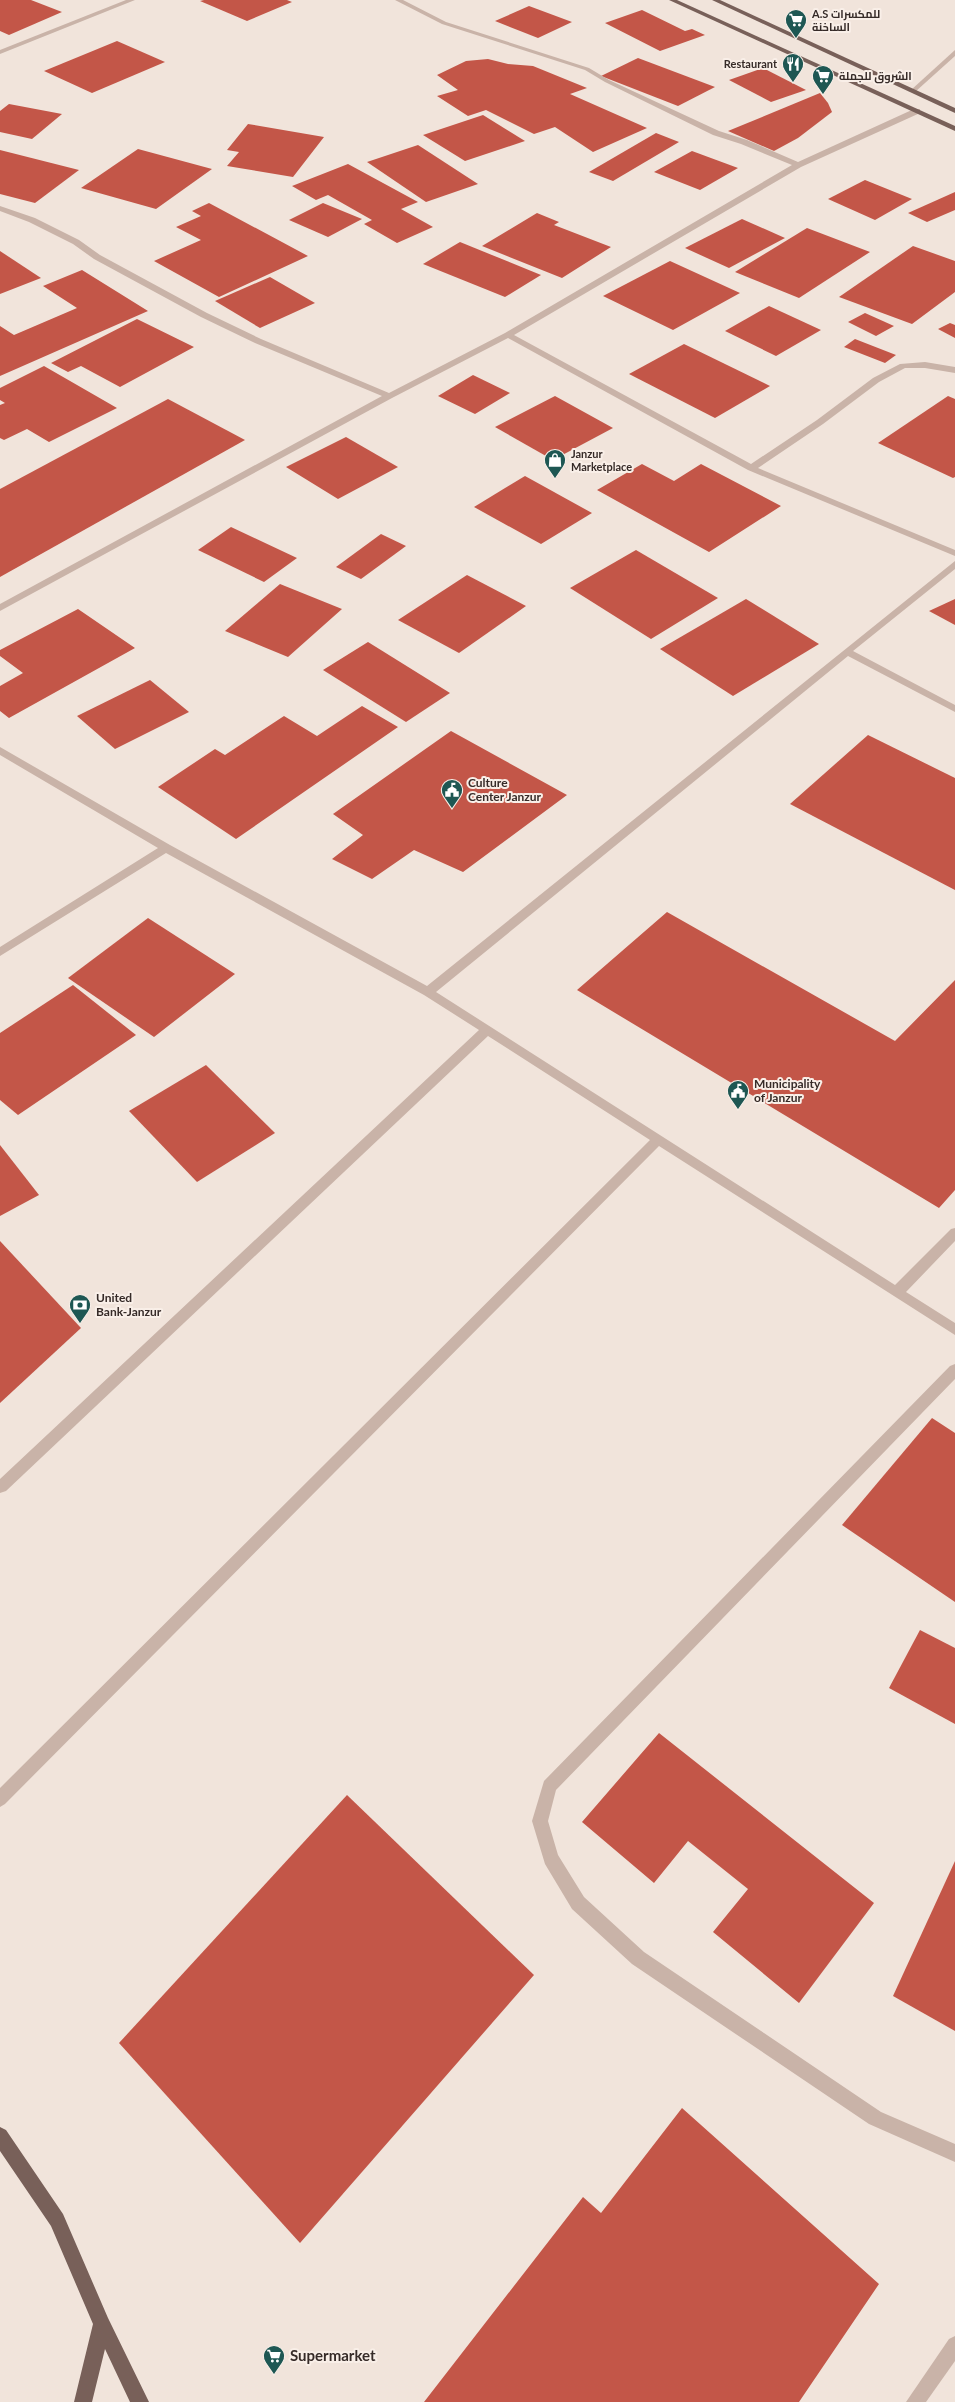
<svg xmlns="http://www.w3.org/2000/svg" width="955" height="2402" font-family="Lato,Cairo,sans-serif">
<rect width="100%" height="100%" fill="#f1e4db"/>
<g fill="#c35648">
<path d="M0,0H31L62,12L9,35L0,31Z"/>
<path d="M204,0H287L292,2L247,21L200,1Z"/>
<path d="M529,6L572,22L538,38L495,21Z"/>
<path d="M642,10L685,31L692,29L705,35L660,51L605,23Z"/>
<path d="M117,41L165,62L92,93L44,71Z"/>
<path d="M638,58L715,87L678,106L601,76Z"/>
<path d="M488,59L508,64L533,66L587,88L570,94L647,128L593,152L555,127L534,134L486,110L468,116L437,96L458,90L437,75L466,61Z"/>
<path d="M763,68L806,90L771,102L729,80Z"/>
<path d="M820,93L828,103L832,112L798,138L774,151L728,131Z"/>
<path d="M9,104L62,114L32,139L0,132V111Z"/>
<path d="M483,115L525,141L465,161L423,135Z"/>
<path d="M248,124L324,137L293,177L227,166L239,152L227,150Z"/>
<path d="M656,133L679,142L613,181L589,172Z"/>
<path d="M418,145L478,184L426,202L367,162Z"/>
<path d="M138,149L212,169L156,209L81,188Z"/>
<path d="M0,150L79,170L35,203L0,194Z"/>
<path d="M692,151L738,168L700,190L654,172Z"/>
<path d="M348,164L418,202L401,209L433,227L397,243L364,224L372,220L328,195L316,200L292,186Z"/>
<path d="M865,180L912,199L875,220L828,199Z"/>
<path d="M955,192V210L927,222L908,213Z"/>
<path d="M209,203L308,256L219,297L154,261L201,240L176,227L201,216L192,211Z"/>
<path d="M323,203L362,219L328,237L289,220Z"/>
<path d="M537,213L559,222L554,225L611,247L562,278L482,246Z"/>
<path d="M742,219L785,238L729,268L685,248Z"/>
<path d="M807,228L870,252L799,298L735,272Z"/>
<path d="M460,242L541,275L505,297L423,264Z"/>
<path d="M913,246L955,261V292L912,324L839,297Z"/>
<path d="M0,251L41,278L0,294Z"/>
<path d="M670,261L740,293L673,330L603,296Z"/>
<path d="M82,270L148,311L0,376V326L14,335L77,308L43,286Z"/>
<path d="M270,277L315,303L260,328L215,301Z"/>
<path d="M769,306L821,330L776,356L725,331Z"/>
<path d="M865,313L894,326L876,336L848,322Z"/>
<path d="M137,319L194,347L120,387L81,366L68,372L51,363Z"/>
<path d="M950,323L955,325V338L938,329Z"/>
<path d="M855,339L896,355L885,363L844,347Z"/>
<path d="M684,344L770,386L715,418L629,374Z"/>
<path d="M44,366L117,408L49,442L27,429L4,440L0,438V405L5,403L0,400V388Z"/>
<path d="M473,375L510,393L475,414L438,396Z"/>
<path d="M555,396L613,428L553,460L495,427Z"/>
<path d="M948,396L955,399V477L953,478L878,443Z"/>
<path d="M168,399L245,440L0,577V489Z"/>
<path d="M346,437L398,467L338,499L286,467Z"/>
<path d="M642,464L674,481L701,464L781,506L709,552L597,490Z"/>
<path d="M525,476L592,513L541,544L474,507Z"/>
<path d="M231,527L297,558L264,582L198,550Z"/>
<path d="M381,534L406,546L361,579L336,567Z"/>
<path d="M636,550L718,598L651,639L570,588Z"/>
<path d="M467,575L526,606L459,653L398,620Z"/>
<path d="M280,584L342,609L288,657L225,631Z"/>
<path d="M746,599L819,644L733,696L660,649Z"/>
<path d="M955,599V625L929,611Z"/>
<path d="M78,609L135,648L9,718L0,711V686L23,673L0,656V650Z"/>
<path d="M368,642L450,693L406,722L323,670Z"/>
<path d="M150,680L189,712L115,749L77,716Z"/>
<path d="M362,706L398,727L236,839L158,787L215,749L225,755L284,716L317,736Z"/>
<path d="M451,731L567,795L463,872L414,850L372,879L332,859L363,835L333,814Z"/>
<path d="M868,735L955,778V890L790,804Z"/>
<path d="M667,912L895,1041L955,980V1190L939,1208L577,990Z"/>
<path d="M148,918L235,974L154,1037L68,978Z"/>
<path d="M73,985L136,1035L18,1115L0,1100V1033Z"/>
<path d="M206,1065L275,1133L197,1182L129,1111Z"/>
<path d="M0,1145L39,1195L0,1216Z"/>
<path d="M0,1241L81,1328L0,1403Z"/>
<path d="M932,1418L955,1433V1602L842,1525Z"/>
<path d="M920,1630L955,1648V1724L889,1688Z"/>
<path d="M659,1733L874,1903L799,2003L713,1932L748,1889L688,1841L654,1883L582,1822Z"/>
<path d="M347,1795L534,1975L300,2243L119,2043Z"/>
<path d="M955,1861V2031L893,1996Z"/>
<path d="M682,2108L879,2284L799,2402H424L583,2197L601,2213Z"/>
</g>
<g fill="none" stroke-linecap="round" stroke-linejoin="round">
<g fill="#c9b3a8" fill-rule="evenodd">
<path d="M126,0H135L0,54V50Z"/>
<path d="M395,0H403L446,22L589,68L609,80L719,131L747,140L798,162L914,109H920V113L801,167L514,335L751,464L817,420L873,378L900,364L925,362L955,367V373L925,368H905L879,382L823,424L758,468L955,550V556L748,470L508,338L392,398L0,611V604L382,396L255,343L201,317L94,259L73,244L29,222L0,211V206L35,218L79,240L100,255L207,313L261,339L389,393L505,333L792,165L741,144L713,135L605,82L585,70L442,24Z"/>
<path d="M955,50V56L915,92H911V90Z"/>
<path d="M955,561V569L853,651L955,705V712L848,656L436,992L895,1285L951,1229L955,1228V1241L906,1292L955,1323V1335L659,1146L5,1804L0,1807V1788L650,1140L488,1036L6,1491L0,1493V1479L479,1030L424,995L166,853L0,956V947L158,848L0,755V747L170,845L427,986Z"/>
<path d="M955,1364V1379L556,1790L548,1821L558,1855L584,1897L644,1952L881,2112L955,2144V2162L869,2124L632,1964L572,1909L545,1864L532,1821L544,1781L950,1366Z"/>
<path d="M955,2336V2361L926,2402H906L949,2339Z"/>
</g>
<g fill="#786059" fill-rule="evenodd">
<path d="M669,0H677L955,126V131Z"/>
<path d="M712,0H720L955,108V113Z"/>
<path d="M0,2127L6,2130L63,2214L108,2318L149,2402H130L105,2349L92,2402H74L93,2324L51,2226L0,2151Z"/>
</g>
</g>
<defs>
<g id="supermarket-pin" transform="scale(1.125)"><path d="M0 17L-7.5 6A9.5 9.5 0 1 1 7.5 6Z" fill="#1e5753" stroke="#f9efe8"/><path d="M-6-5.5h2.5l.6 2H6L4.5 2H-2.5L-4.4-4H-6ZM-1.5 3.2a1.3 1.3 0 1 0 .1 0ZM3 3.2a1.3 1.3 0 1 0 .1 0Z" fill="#fff"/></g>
<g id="restaurant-pin" transform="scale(1.125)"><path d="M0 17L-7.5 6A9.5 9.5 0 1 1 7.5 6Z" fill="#1e5753" stroke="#f9efe8"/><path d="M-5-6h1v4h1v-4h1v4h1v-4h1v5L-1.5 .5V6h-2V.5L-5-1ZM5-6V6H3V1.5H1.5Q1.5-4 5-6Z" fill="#fff"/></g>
<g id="shop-pin" transform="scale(1.125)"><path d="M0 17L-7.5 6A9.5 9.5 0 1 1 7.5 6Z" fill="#1e5753" stroke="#f9efe8"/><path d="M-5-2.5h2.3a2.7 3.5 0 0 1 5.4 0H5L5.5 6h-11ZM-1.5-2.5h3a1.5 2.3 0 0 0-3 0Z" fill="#fff"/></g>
<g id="civic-pin" transform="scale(1.125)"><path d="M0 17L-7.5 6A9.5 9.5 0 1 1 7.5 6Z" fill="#1e5753" stroke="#f9efe8"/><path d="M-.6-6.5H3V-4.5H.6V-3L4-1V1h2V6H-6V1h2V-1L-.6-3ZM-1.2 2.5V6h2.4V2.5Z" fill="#fff"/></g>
<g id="bank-pin" transform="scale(1.125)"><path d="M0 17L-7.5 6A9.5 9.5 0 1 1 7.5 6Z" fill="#1e5753" stroke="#f9efe8"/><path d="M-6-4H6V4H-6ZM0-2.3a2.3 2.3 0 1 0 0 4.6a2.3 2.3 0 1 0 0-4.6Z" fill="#fff"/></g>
</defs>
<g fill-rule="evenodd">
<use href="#supermarket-pin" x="796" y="20"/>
<use href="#restaurant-pin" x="793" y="64"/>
<use href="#supermarket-pin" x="823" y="76"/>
<use href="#shop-pin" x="555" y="460"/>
<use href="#civic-pin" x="452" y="790"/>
<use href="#civic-pin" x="738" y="1091"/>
<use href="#bank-pin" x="80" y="1305"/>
<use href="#supermarket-pin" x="274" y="2356"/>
</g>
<g text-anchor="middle" stroke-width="4" stroke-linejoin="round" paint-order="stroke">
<g font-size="11" font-weight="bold" fill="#362b28" stroke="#f9efe8" text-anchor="start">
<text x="812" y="18">A.S للمكسرات<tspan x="812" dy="13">الساخنة</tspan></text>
<text x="777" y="68" text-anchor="end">Restaurant</text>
<text x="839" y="80">الشروق للجملة</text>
<text x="571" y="458">Janzur<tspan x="571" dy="13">Marketplace</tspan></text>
</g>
<g font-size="12" font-weight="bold" fill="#362b28" stroke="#f9efe8" text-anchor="start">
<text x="468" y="787">Culture<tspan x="468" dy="14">Center Janzur</tspan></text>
<text x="754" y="1088">Municipality<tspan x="754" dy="14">of Janzur</tspan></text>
<text x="96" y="1302">United<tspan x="96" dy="14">Bank-Janzur</tspan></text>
</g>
<g font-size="15" font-weight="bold" fill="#362b28" stroke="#f9efe8" text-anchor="start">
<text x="290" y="2361">Supermarket</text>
</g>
</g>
</svg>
